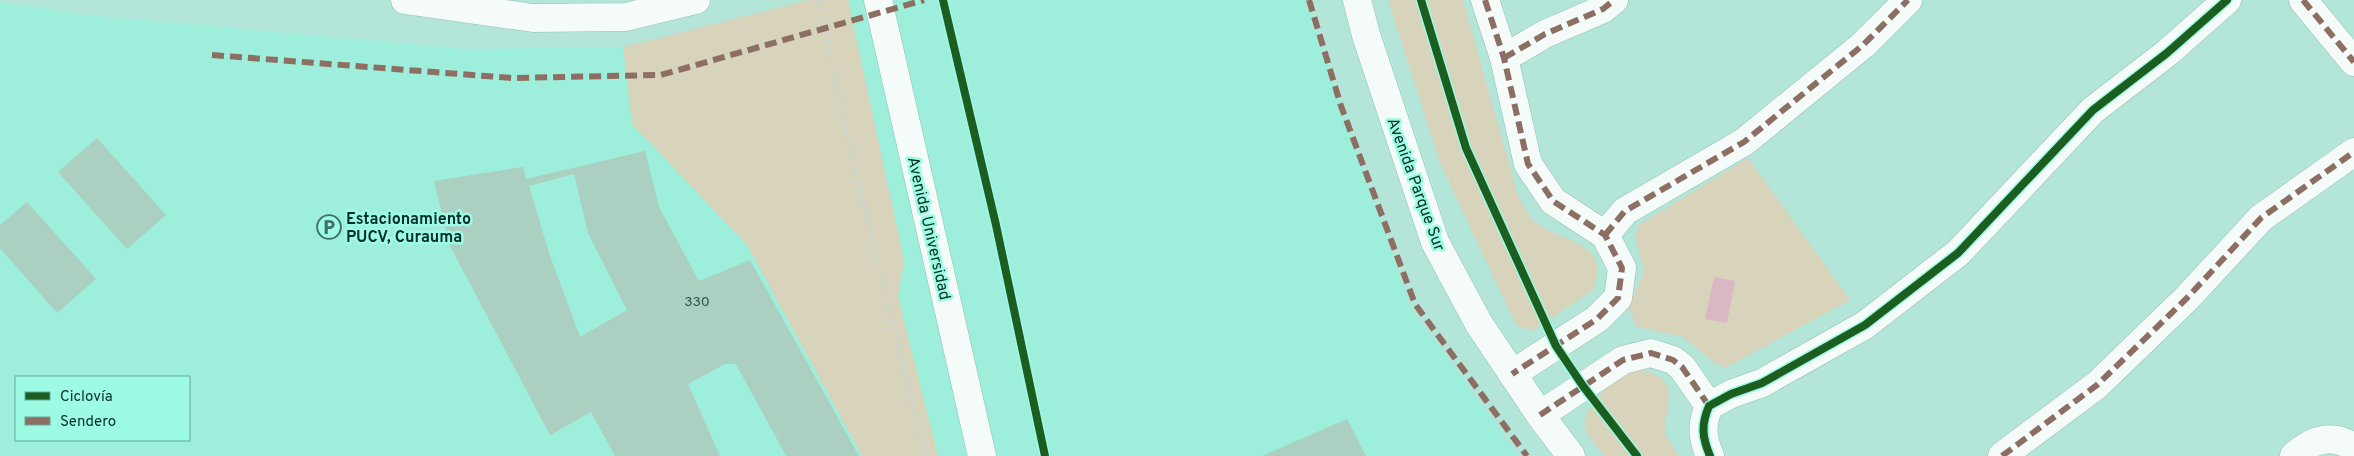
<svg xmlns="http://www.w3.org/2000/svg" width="2354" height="456" font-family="Overpass,sans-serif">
<rect width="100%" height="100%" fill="#b3e5d9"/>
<path fill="#9deedb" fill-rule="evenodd" d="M809,0H1305L1410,307L1519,456H0V2L88,15L465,49L623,47ZM16,377H189V440H16Z"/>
<g fill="#d8d3bb">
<path d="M808,0H848L904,260L898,297L938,456H862L747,245L632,124L623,47Z"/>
<path d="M1388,0H1463L1518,195C1523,205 1528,217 1538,224C1565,244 1613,242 1592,291L1532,331L1516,325L1440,163Z"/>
<path d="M1748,158L1850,300L1725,368L1712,361L1681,336L1637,327L1628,307L1644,272L1635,236L1640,224Z"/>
<path d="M1642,370C1683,380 1665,404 1665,434L1679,456H1604C1597,447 1587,437 1585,426C1581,408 1615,378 1630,371C1633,370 1638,370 1642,370Z"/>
</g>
<path fill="#dab7c5" d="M1714,277L1735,281L1727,323L1705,319Z"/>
<g fill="#abcfc1" fill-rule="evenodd">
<path d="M97,138L166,215L127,249L58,172Z"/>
<path d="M645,151L659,207L699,281L750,260L859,456H786L736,364H725L688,384L720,456H615L591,412L550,435L449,244L434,181L523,167L526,179ZM574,174L588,233L627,310L580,337L549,253L529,186Z"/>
<path d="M27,202L96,279L57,313L0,248V225Z"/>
<path d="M1347,419L1366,456H1262Z"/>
</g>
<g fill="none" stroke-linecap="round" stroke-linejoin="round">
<g stroke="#96bfb5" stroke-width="29">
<g id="minor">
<path d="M405,0L533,18L626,17L696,0"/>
<path d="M878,0L982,456"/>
<path d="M1357,0L1366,35L1435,242L1479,324L1540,415L1571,456"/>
<path d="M1485,0L1504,58L1528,164L1553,201L1605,235L1622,268L1618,298L1597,319L1512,374"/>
<path d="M2303,0L2354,62"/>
<path d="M1504,58L1545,34L1603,9L1614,0"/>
<path d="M1605,235L1625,211L1744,142L1863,45L1908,0"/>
<path d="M1540,415L1623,360L1651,353L1673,360L1682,367L1709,406"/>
<path d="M1710,456C1702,437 1701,425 1709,406L1731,394L1762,383L1865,325L1958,253L2093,110L2167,53L2227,0"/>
<path d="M2002,456L2097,385L2187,298L2261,218L2354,152"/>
<path d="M2294,456C2311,440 2333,432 2354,448"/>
</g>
</g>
<path stroke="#c5d6d1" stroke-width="3" stroke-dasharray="4 4" stroke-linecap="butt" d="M819,0L849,145L925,456"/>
<use href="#minor" stroke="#f4fbf9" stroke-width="28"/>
<g stroke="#8d6e63" stroke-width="6" stroke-dasharray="12 6" stroke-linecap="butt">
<path d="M1309,0L1341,106L1415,304L1527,456"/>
<path d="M1485,0L1504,58L1528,164L1553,201L1605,235L1622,268L1618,298L1597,319L1512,374"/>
<path d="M2303,0L2354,62"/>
<path d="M212,55L512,78L661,75L924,0"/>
<path d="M1504,58L1545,34L1603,9L1614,0"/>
<path d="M1605,235L1625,211L1744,142L1863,45L1908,0"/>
<path d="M1540,415L1623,360L1651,353L1673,360L1682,367L1709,406"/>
<path d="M2002,456L2097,385L2187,298L2261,218L2354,152"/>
</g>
<g stroke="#9dfbe4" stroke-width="11">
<g id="cycleway">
<path d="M943,0L996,225L1045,456"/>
<path d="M1421,0L1466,148L1556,346L1583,386L1637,456"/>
<path d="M1710,456C1702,437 1701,425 1709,406L1731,394L1762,383L1865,325L1958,253L2093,110L2167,53L2227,0"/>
</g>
</g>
<use href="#cycleway" stroke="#1b5e20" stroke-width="8"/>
</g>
<defs>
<g id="parking-ring" transform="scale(1.25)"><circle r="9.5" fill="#9dfbe4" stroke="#426f65" stroke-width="1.5"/><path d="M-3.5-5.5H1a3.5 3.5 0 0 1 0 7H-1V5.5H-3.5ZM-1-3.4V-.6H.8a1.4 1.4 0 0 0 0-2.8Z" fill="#426f65"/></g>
</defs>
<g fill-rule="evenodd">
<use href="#parking-ring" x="329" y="227"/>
</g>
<g text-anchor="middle" stroke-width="5" stroke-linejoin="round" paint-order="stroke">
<g font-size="14" fill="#2f584e">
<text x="697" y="306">330</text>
</g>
<g font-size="16" fill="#053027" stroke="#9dfbe4">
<text transform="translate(1417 184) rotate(70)" y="6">Avenida Parque Sur</text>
<text transform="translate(930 228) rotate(77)" y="6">Avenida Universidad</text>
</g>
<g font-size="16" font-weight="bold" fill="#053027" stroke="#9dfbe4" text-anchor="start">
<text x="346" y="224">Estacionamiento<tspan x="346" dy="18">PUCV, Curauma</tspan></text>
</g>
</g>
<rect x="15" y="376" width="175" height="65" fill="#9dfbe4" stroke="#60aa98"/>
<rect x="25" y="392" width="25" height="8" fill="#1b5e20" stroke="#60aa98"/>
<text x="60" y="401" font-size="15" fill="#053027">Ciclovía</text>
<rect x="25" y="417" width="25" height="8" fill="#8d6e63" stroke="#60aa98"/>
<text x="60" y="426" font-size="15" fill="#053027">Sendero</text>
</svg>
